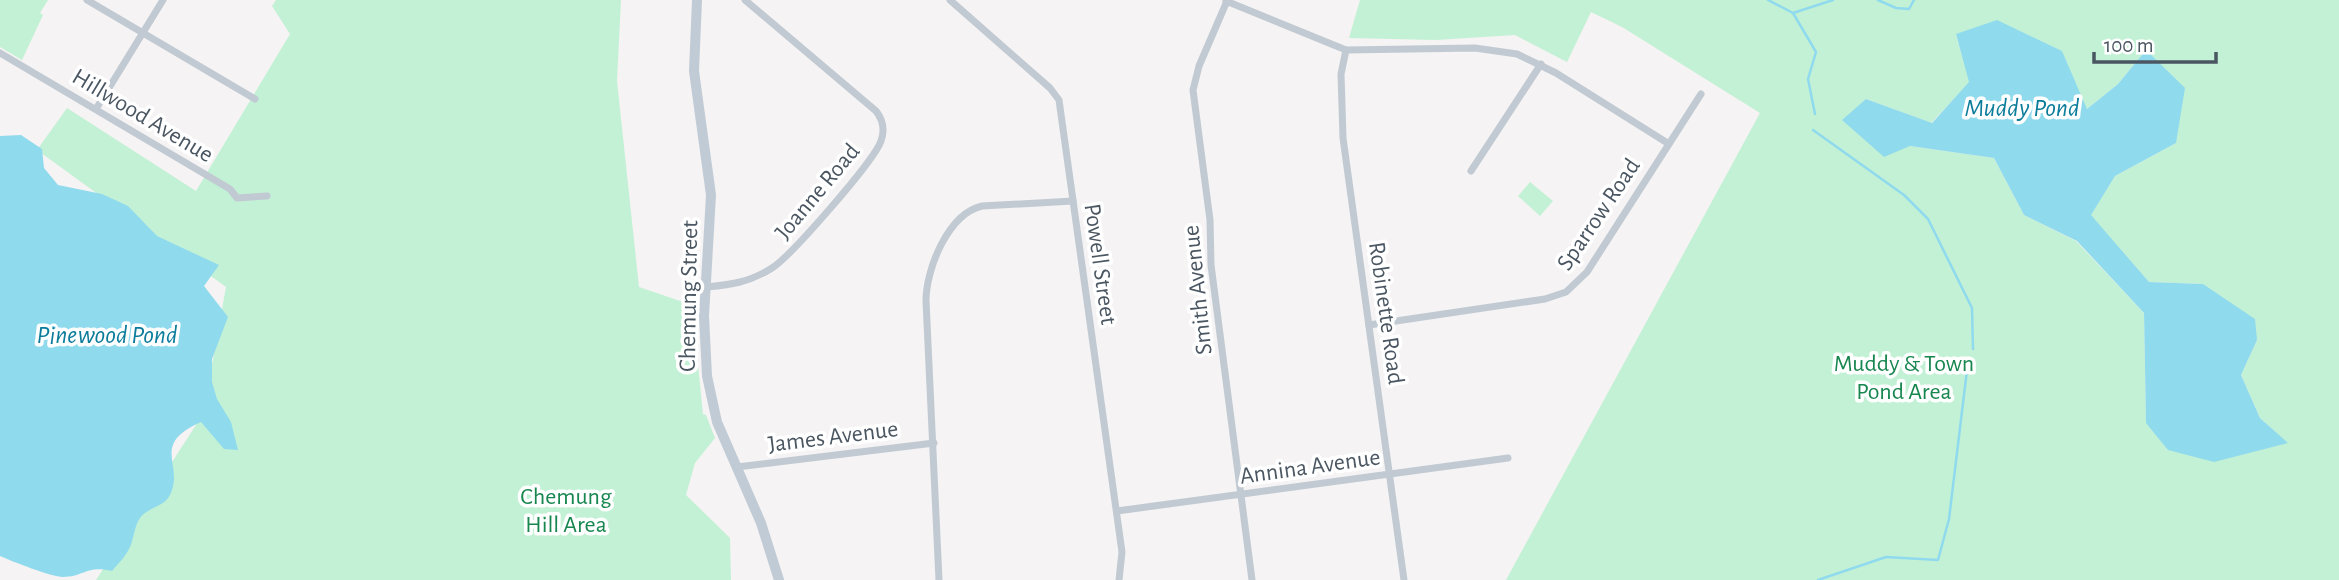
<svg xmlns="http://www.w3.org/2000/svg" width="2339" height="580" font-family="'Alegreya Sans',sans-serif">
<rect width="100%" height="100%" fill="#f5f3f3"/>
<g fill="#c3f1d5" fill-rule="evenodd">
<path d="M0,0H48L40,13L43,15L22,60L0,47Z"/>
<path d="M276,0H621L617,81L639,287L692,305L703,414L706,415L715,438L695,463L686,495L730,538L731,580H96L203,414L226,287L37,150L67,108L196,191L290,34L272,6Z"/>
<path d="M1360,0H2339V580H1506L1760,113L1622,27L1591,12L1567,62L1515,35L1436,40L1349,38ZM1956,35L2087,109L2118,84L2146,50L2176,143L2115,176L2090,215L2149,282L2203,284L2257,340L2241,375L2260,418L2287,443L2146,423L2144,313L2076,241L2024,215L1994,158L1910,146L1866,99L1931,123L1970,82Z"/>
<path d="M1530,182L1553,201L1540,216L1518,196Z"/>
</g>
<g fill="#90daee">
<path d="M1997,20L2062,51L2087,109L2118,84L2146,50L2185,88L2176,143L2115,176L2091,215L2149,282L2203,284L2255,319L2257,340L2241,375L2260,418L2288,443L2214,462L2168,450L2146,423L2144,313L2077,241L2024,215L1994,158L1910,146L1884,157L1842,120L1866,99L1932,123L1969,82L1956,34Z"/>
<path d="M21,135L42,149L44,168L58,185L102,194L128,206L157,236L219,265L204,286L228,317L212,359V382L217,399L231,422L238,450L224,449L201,422C149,445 185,465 170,495C164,507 148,507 140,518C134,526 134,540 129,549C125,557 118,564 112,571C86,565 84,577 63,577C52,577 11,561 0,556V136Z"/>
</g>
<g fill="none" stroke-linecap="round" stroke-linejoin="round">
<g stroke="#90daee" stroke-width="2.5">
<path d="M1768,0L1793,13L1816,52L1808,79L1815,114"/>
<path d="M1878,0L1896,8L1909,9L1914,0"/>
<path d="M1793,13L1833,0"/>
<path d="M1813,130L1904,195L1928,219L1972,308L1973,349"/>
<path d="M1818,580L1886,557L1938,560L1949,519L1967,370"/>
</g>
<g stroke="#c1cad2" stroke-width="7">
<path d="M87,0L255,99"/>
<path d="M950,0L1050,88L1059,100L1122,552L1119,580"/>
<path d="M1226,1L1346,50L1475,48L1517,54L1556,73L1669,144"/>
<path d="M1227,1L1199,66L1193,90L1210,220L1211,265L1252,580"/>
<path d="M1346,50L1341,74L1343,138L1404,580"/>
<path d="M0,53L230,189L237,198L267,196"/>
<path d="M96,109L163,0"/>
<path d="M1471,171L1541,64"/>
<path d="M705,287C731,285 750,282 772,268C791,256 874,161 881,141C885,130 883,120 876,111L745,0"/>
<path d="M1369,325L1545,299L1566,292L1587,272L1701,94"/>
<path d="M737,467L934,443"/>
<path d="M1117,511L1508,458"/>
<path d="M939,580L926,301C926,269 948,214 982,206L1073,201"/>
</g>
<path stroke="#c1cbd6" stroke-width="10" d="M697,0L694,71L711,195L704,316L707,376L717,422L761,523L779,580"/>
</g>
<g text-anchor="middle" stroke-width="7" stroke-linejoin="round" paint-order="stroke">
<g font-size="24" fill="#4a5661" stroke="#fff">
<text transform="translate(143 115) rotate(31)" y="8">Hillwood Avenue</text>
<text transform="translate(817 191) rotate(-50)" y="8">Joanne Road</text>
<text transform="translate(1598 214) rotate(-56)" y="8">Sparrow Road</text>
<text transform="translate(1101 264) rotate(82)" y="8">Powell Street</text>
<text transform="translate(1197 290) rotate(-96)" y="8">Smith Avenue</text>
<text transform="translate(688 296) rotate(-89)" y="8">Chemung Street</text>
<text transform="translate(1387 313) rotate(82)" y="8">Robinette Road</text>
<text transform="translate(833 436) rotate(-7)" y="8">James Avenue</text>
<text transform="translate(1310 466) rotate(-8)" y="8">Annina Avenue</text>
</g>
<g font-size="24" fill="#17864f" stroke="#fff">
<text x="1904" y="371">Muddy &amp; Town<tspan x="1904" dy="28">Pond Area</tspan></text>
<text x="566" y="504">Chemung<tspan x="566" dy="28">Hill Area</tspan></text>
</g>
<g font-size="26" font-style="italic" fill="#0c7c9b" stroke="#fff">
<text x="2022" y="116">Muddy Pond</text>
<text x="107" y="343">Pinewood Pond</text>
</g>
</g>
<path d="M2094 52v10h122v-10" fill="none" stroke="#4a5661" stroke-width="3.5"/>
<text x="2104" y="52" font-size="21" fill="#4a5661" stroke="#ffffff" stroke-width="5" paint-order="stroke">100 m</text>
</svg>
